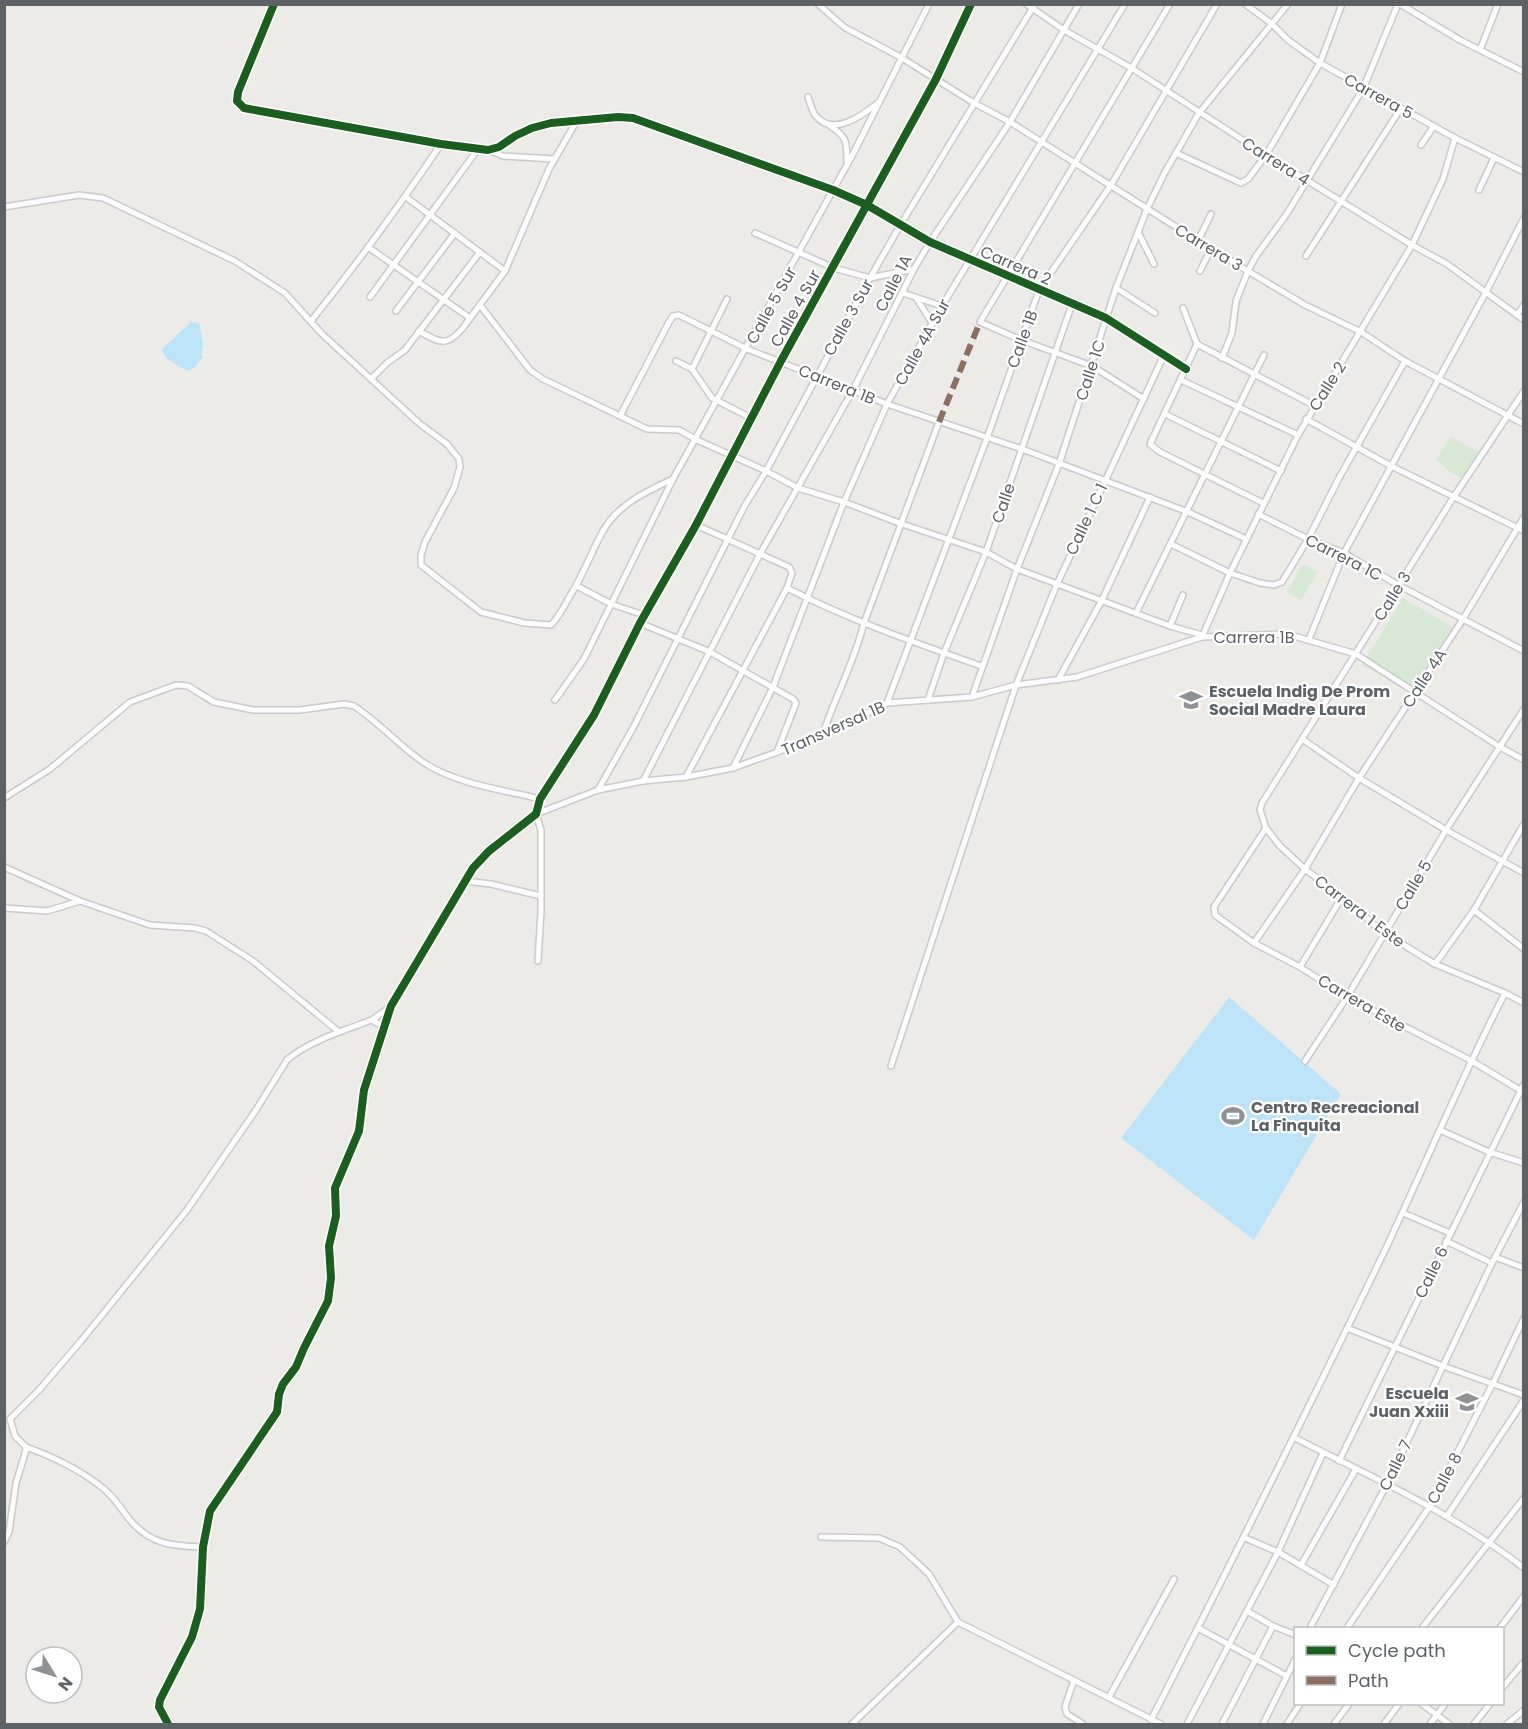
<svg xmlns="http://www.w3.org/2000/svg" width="1528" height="1729" font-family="Poppins,sans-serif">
<rect width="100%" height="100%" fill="#edebe8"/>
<g fill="#d7e8d4">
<path d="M1450,437L1481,453L1466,481L1449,471L1436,460Z"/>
<path d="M1303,564L1318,572L1301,600L1287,592Z"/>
<path d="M1403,598L1455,628L1412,694L1362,665Z"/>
</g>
<g fill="#bce3f7">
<path d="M191,322L199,323L203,344L201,356H203L194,368L187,371L167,359L161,350Z"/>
<path d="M1229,997L1341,1094L1254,1240L1121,1138Z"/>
</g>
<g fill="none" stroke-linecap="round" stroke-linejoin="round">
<g stroke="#c9caca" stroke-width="8">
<g id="street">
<path d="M274,4L238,92L237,101L244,108L441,144L488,150L499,147L515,136L532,128L551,123L618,117L633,118L833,190L867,205L930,242L1106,318L1186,369"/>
<path d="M818,4L844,27L902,58L974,103L1010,122L1211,249L1305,305L1361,332L1405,361L1524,424"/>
<path d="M1026,4L1064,30L1133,69L1266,155L1412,245L1447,264L1524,320"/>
<path d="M1245,4L1271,23L1288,40L1320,63L1455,138L1524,172"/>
<path d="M1400,4L1460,40L1524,72"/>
<path d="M1480,50L1498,4"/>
<path d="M808,97C810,102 812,111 815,115C833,138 863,115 879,102"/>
<path d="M829,125C847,137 847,141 847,162"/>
<path d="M1421,145L1434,126"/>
<path d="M489,150L503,156L554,159"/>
<path d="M1176,153L1241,183L1248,179L1266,155L1320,63L1342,4"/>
<path d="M1479,190L1494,158"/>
<path d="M406,197L505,271"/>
<path d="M4,207L79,195L103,198L235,261L285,293L322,334L420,424L447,444L459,459L460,467L454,488L425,542L421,555V565L481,612L524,623L551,625C559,617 565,605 571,594C584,574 591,552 603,531C617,505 647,491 673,479"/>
<path d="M1138,232L1154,264"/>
<path d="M755,233L834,268L870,278L914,269"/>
<path d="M1198,241L1211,214"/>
<path d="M368,247L470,318"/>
<path d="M1306,256L1401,108"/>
<path d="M1200,271L1211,249"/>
<path d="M1116,288L1155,313"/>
<path d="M903,293L942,306"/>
<path d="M370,297L478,149"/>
<path d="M727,299L692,369L712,398L751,418"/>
<path d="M917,299L932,323"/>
<path d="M480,305L530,370L543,379L620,416L669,322L673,316L679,315L747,349L887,404L1022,449L1188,512L1246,539"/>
<path d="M1183,308L1197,344L1315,406"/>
<path d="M396,311L455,233"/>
<path d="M1517,315L1524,305"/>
<path d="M311,321C357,264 400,205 441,144"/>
<path d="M419,331C439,342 446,348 462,329L505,271L549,169L576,122"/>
<path d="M1197,344L1150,444L1160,452L1263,503"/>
<path d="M1222,358L1232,333L1236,301L1248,271L1256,256L1286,215L1363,89L1398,4"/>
<path d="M676,361L692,369"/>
<path d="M371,379L387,363L405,350L480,252"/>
<path d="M1181,380L1298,435"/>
<path d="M1524,391L1453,498L1262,803L1260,810L1266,828L1280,846L1305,869L1342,897L1384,933L1435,964L1505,993L1524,1003"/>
<path d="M1144,399L1092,366L1021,340L980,322L1170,4"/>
<path d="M1165,414L1281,471"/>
<path d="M620,416L647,429L679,430L697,440L766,471L798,488L844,502L902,524L986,552L1017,569L1170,626L1202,635"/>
<path d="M1306,419L1391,466L1524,531"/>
<path d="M1258,514L1308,539L1344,553L1398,585L1524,651"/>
<path d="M1171,544L1230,573L1260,583L1274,585L1282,582L1308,539L1339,478L1405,361"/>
<path d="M577,586L611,604L644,615"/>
<path d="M787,588C849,620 916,643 981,666"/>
<path d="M1136,613L1264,355"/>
<path d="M640,623L710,652L793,699L796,703L777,752"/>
<path d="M1170,626L1183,595"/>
<path d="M1202,637L1230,573L1298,435L1412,245L1443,179L1455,138"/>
<path d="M1309,639L1344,553L1486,292L1524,218"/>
<path d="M1058,680L1102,600L1150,497"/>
<path d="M972,697L1017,569L1059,464L1116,288L1147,209L1164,174L1199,113L1288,4"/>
<path d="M555,700L584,659L673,479L853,154L929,4"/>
<path d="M928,700L944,653L986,552L1072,304"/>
<path d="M887,703L987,438L1039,290L1111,185L1217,4"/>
<path d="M822,736C835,697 854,663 864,623L939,422"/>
<path d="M1302,739L1359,778L1446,830L1524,873"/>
<path d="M733,768L773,687L844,502L887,404L942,306L1125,4"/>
<path d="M686,777L787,588L792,573L789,567L696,525"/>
<path d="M643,781L760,554L853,390L914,269L930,242L1010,122L1079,4"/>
<path d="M598,790L633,728L744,507L766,471L870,278L901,224L1035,4"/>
<path d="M4,798L50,769L130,702L176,685L188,686L214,702L253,710H300L344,704L354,706C380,723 400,747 426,764C457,784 504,790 540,799"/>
<path d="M536,814L598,790L643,781L686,777L733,768L822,736L887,703L972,697L1016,685L1077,677L1202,637L1287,634L1356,654L1500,747L1524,760"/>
<path d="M536,814L541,830V911L538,961"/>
<path d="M1266,828L1214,907L1215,915L1254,943L1300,967L1347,997L1470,1060L1520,1090"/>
<path d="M4,867L80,901L150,925L195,928L206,931L253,961L339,1032"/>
<path d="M465,881L491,884L541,896"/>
<path d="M4,908L47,911L80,901"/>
<path d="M1474,910L1524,949"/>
<path d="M1254,943L1305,869L1359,778L1463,619L1524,517"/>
<path d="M1435,964L1474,910L1524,824"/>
<path d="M1300,967L1342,897"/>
<path d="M372,1020L390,1007"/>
<path d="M1305,1061L1347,997L1446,830L1524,709"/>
<path d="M891,1066L1016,685L1057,584L1164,355"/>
<path d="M1440,1130L1489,1152L1524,1163"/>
<path d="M1403,1213L1450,1233"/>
<path d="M1446,1241L1492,1263"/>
<path d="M1495,1257L1524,1268"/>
<path d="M1347,1328L1443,1366L1524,1395"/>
<path d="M1295,1438C1374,1478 1453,1513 1524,1568"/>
<path d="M26,1447C51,1456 78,1469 99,1485C112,1494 120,1507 129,1519C151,1545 172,1546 203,1547"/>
<path d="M1339,1461L1524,1084"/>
<path d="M1447,1516L1524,1400"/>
<path d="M821,1537L879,1538L900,1547L929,1574L958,1622L1161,1724"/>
<path d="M1245,1538L1278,1552L1334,1585"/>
<path d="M4,1542L9,1532L16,1483L26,1450V1447L15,1436L10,1419L39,1390L81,1341L187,1210L256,1110L287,1060C309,1041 345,1030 372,1020L384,1027"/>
<path d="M1301,1565L1356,1469"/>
<path d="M1247,1611L1273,1626"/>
<path d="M1198,1628L1287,1676"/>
<path d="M1310,1628L1387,1484L1492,1263L1524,1202"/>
<path d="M1347,1628L1430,1506L1493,1383L1524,1318"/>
<path d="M1422,1628L1524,1498"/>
<path d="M1500,1628L1524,1596"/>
<path d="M1074,1680L1065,1707L1067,1714L1083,1724"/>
<path d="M1502,1688L1524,1662"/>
<path d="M1109,1697L1174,1579"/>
<path d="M1422,1704L1449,1724"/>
<path d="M1151,1720C1231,1563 1310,1406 1386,1248C1426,1163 1462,1076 1505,993"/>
<path d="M168,1724L159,1707L160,1700L192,1637L200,1609L203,1547L210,1511L277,1412L279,1394L283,1384L296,1367L304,1348L328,1301L331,1278L329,1246L336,1216L335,1188L359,1131L364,1090L391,1006L473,868L489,851L536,814L540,799L594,715L640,623L696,525L781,361L936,79L971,4"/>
<path d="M852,1724L958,1622"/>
<path d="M1187,1724L1278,1552L1323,1453"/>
<path d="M1222,1724L1273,1626L1296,1635"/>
<path d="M1263,1724L1296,1658"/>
<path d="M1287,1724L1300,1704"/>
<path d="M1334,1724L1349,1704"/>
<path d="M1384,1724L1399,1704"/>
<path d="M1430,1724L1445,1704"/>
<path d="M1474,1724L1490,1704"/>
<path d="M1507,1724L1524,1710"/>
</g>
</g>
<use href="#street" stroke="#fcfcfc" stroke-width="5"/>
<path stroke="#8d6e63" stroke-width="6" stroke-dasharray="12 6" stroke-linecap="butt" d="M939,422L980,322"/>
<g stroke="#fff" stroke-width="11">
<g id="cycleway">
<path d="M274,4L238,92L237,101L244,108L441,144L488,150L499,147L515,136L532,128L551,123L618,117L633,118L833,190L867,205L930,242L1106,318L1186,369"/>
<path d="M168,1724L159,1707L160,1700L192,1637L200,1609L203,1547L210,1511L277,1412L279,1394L283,1384L296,1367L304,1348L328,1301L331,1278L329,1246L336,1216L335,1188L359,1131L364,1090L391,1006L473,868L489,851L536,814L540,799L594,715L640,623L696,525L781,361L936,79L971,4"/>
</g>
</g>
<use href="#cycleway" stroke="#1b5e20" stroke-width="8"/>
</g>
<defs>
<g id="school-bare" transform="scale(1.8)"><path d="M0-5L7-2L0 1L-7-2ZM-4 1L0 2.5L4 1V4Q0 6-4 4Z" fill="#8f9294" stroke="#fff" stroke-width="2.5" paint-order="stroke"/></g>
<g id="stadium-bare" transform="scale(1.8)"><path d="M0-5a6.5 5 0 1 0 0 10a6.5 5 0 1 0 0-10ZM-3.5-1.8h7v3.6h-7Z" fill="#8f9294" stroke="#fff" stroke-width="2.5" paint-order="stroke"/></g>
</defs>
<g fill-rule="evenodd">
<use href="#school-bare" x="1191" y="700"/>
<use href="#stadium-bare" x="1233" y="1116"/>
<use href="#school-bare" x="1467" y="1402"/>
</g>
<g text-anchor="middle" stroke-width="4.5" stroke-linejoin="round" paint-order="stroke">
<g font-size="16" fill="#5d6266" stroke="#fff">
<text transform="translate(1379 96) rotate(29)" y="6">Carrera 5</text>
<text transform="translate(1276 161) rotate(32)" y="6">Carrera 4</text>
<text transform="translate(1209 247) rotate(31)" y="6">Carrera 3</text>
<text transform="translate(1016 265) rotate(23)" y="6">Carrera 2</text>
<text transform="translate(893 283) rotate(-63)" y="6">Calle 1A</text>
<text transform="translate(771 305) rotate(-61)" y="6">Calle 5 Sur</text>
<text transform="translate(795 308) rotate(-61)" y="6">Calle 4 Sur</text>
<text transform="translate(848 317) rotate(-61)" y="6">Calle 3 Sur</text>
<text transform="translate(1022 339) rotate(-70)" y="6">Calle 1B</text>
<text transform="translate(922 342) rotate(-61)" y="6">Calle 4A Sur</text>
<text transform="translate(1090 370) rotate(-72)" y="6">Calle 1C</text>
<text transform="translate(837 384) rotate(22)" y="6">Carrera 1B</text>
<text transform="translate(1327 386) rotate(-58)" y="6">Calle 2</text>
<text transform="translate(1003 503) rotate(-71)" y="6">Calle</text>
<text transform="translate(1086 519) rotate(-65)" y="6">Calle 1 C 1</text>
<text transform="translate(1344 557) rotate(27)" y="6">Carrera 1C</text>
<text transform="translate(1392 596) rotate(-58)" y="6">Calle 3</text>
<text x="1254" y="643">Carrera 1B</text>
<text transform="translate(1424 678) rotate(-57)" y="6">Calle 4A</text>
<text transform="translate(833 728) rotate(-24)" y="6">Transversal 1B</text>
<text transform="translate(1413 885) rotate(-59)" y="6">Calle 5</text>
<text transform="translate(1360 911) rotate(37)" y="6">Carrera 1 Este</text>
<text transform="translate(1362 1003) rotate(30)" y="6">Carrera Este</text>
<text transform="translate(1431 1272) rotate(-64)" y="6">Calle 6</text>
<text transform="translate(1395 1465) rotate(-64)" y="6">Calle 7</text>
<text transform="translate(1444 1478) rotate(-62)" y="6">Calle 8</text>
</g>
<g font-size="16" font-weight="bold" fill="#5d6266" stroke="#fff" text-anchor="start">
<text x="1209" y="697">Escuela Indig De Prom<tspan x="1209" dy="18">Social Madre Laura</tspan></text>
<text x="1251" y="1113">Centro Recreacional<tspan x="1251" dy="18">La Finquita</tspan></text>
<text x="1449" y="1399" text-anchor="end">Escuela<tspan x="1449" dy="18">Juan Xxiii</tspan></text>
</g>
</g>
<rect width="1528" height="1729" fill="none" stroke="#5d6266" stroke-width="12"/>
<rect x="1294" y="1627" width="210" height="78" fill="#ffffff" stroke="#bec0c2" stroke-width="1.5"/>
<rect x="1306" y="1646" width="30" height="9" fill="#1b5e20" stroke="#bec0c2" stroke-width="1.5"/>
<text x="1348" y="1657" font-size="18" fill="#5d6266">Cycle path</text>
<rect x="1306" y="1676" width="30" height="9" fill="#8d6e63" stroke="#bec0c2" stroke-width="1.5"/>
<text x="1348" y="1687" font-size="18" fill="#5d6266">Path</text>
<g transform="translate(54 1675) rotate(128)"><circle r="28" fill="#ffffff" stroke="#bec0c2" stroke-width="1.5"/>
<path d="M0-4.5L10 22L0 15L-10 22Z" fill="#8f9294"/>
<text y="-9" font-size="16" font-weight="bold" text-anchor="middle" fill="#5d6266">N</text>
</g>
</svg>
